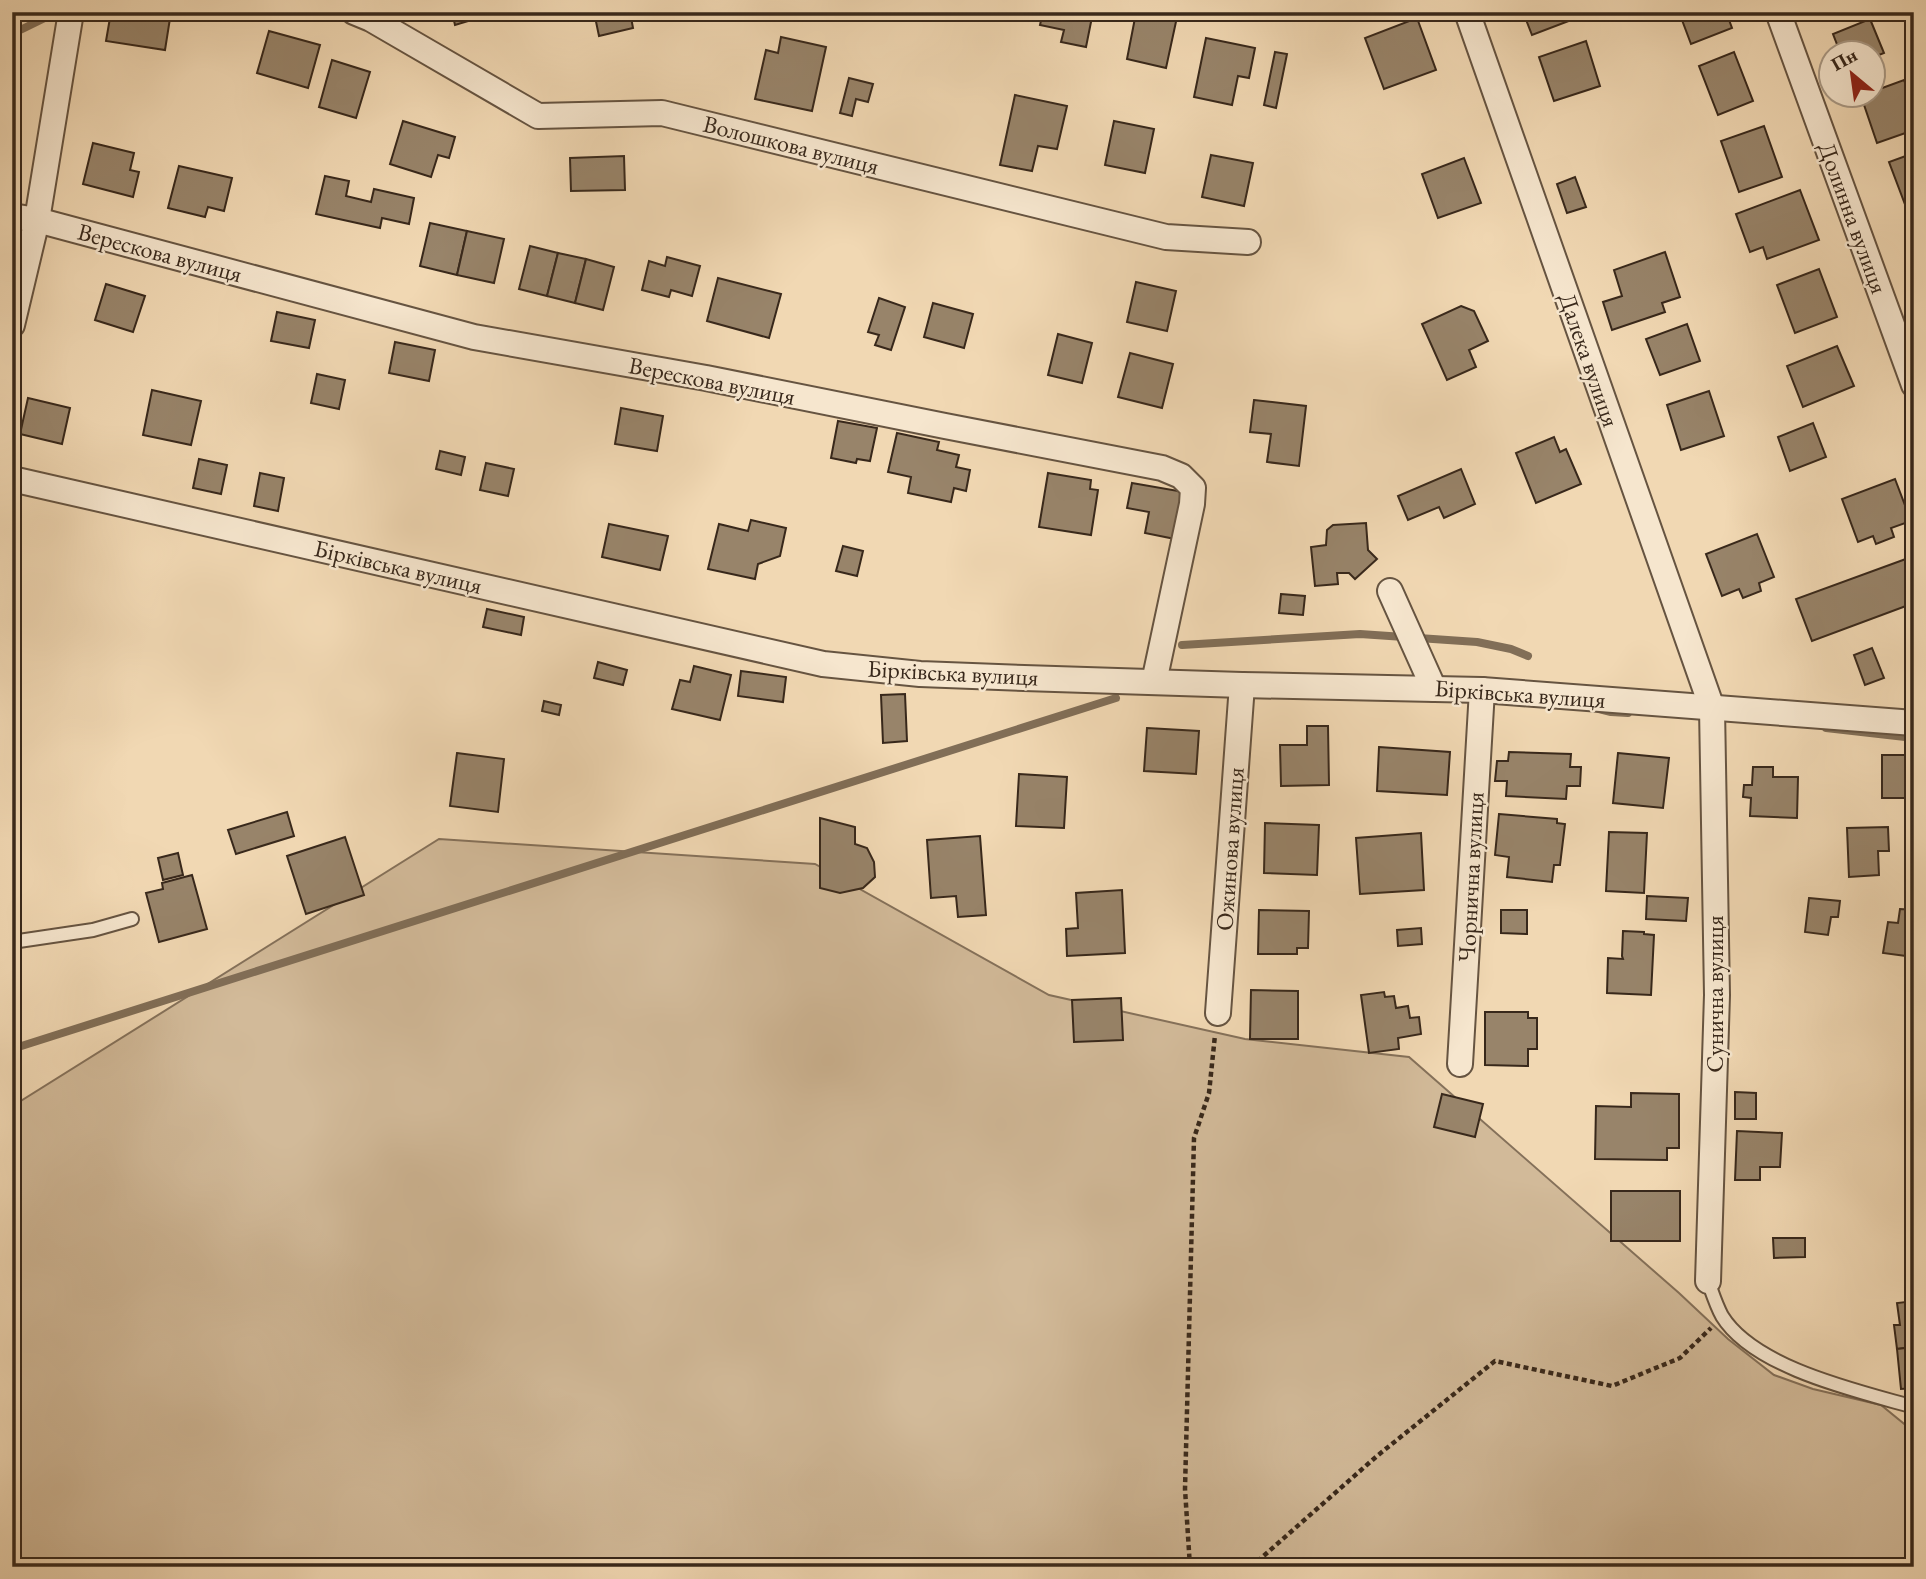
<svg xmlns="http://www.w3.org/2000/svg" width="1926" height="1579" font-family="'EB Garamond',serif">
<rect width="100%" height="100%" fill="#f1d8b3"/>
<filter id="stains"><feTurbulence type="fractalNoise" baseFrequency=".00286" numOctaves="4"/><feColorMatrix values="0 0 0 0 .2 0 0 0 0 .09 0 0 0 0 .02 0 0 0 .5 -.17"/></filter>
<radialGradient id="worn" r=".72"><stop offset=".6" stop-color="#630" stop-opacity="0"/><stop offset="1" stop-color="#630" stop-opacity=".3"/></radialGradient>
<path fill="#d2ba99" stroke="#85715a" stroke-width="2" d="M439,839L815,864L1049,995L1245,1039L1409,1057L1679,1293L1728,1339L1774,1375L1813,1389L1881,1405L1914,1432V1567H12V1110L16,1104Z"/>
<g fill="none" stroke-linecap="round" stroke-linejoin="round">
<g stroke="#816e57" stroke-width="8">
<path d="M12,34L55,13"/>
<path d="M1182,645L1360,634L1477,642L1511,649L1528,656"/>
<path d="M1599,709L1611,712L1628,713"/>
<path d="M1826,728L1914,738"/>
<path d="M12,1049L1116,698"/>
</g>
</g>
<g fill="#98846a" stroke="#38281b" stroke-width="2">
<path d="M111,12H171L165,50L106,41Z"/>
<path d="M452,12H498L455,25Z"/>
<path d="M594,12H630L633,28L599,36Z"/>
<path d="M1043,12H1093L1086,47L1061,42L1064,30L1040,25Z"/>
<path d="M1148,12L1177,17L1166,68L1127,59L1135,18L1146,20Z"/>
<path d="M1523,12H1587V14L1532,35Z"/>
<path d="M1679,12H1726L1732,28L1691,44Z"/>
<path d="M1417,18L1436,70L1384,89L1365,38Z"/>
<path d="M1870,19L1884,53L1874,57V52H1840L1833,34Z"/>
<path d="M269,31L320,45L308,88L257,73Z"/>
<path d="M781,37L826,47L812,111L755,99L766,50L778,53Z"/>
<path d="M1206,38L1255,48L1249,78L1238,76L1232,105L1194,97Z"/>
<path d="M1586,41L1600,86L1554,101L1539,57Z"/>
<path d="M1275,52L1287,54L1276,108L1264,105Z"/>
<path d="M1734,52L1753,101L1718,115L1699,66Z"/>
<path d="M332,60L370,72L356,118L319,107Z"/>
<path d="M849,78L873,84L868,102L856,99L852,116L840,113Z"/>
<path d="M1904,80L1914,108V130L1877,143L1861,96L1874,94V91Z"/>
<path d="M1015,95L1067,106L1057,149L1038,146L1032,171L1000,165Z"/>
<path d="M403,121L455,137L449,158L438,155L431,177L390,164Z"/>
<path d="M1114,121L1154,129L1145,173L1105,165Z"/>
<path d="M1764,126L1782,177L1739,192L1721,141Z"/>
<path d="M93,143L134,153L130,170L139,172L133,197L83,184Z"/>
<path d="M1914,153V213L1909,215L1889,162Z"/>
<path d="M1211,155L1253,163L1244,206L1202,197Z"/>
<path d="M624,156L625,190L571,191L570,158Z"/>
<path d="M1464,158L1481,203L1438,218L1422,174Z"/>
<path d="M179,166L232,178L224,211L208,207L205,217L168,208Z"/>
<path d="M325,176L349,181L346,196L371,202L374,189L414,198L409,224L382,218L380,228L316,214Z"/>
<path d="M1575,177L1586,207L1567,213L1557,184Z"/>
<path d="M1800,190L1819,240L1767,259L1763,247L1750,252L1736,214Z"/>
<path d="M430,223L467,231L457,275L420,266Z"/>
<path d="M467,231L504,239L494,283L457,275Z"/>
<path d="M530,246L558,253L547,296L519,289Z"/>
<path d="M1665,252L1680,297L1662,303L1665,312L1612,330L1603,302L1622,296L1614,270Z"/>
<path d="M558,253L586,259L575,303L547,296Z"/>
<path d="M667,257L700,266L692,296L671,290L669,297L642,290L649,261L665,266Z"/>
<path d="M586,259L614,267L603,310L575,303Z"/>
<path d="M1819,269L1837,317L1795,333L1777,285Z"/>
<path d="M718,278L781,294L769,338L707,321Z"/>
<path d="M1136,282L1176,291L1167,331L1127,322Z"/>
<path d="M106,284L145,296L133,332L95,320Z"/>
<path d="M879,298L905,307L891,350L875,345L879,335L868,332Z"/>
<path d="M933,303L973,314L964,348L924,337Z"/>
<path d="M1461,306L1474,311L1488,341L1469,350L1476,367L1447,380L1422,324Z"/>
<path d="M277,312L315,320L309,348L271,341Z"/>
<path d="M1687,324L1700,361L1660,375L1646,339Z"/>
<path d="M1058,334L1092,343L1082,383L1048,375Z"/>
<path d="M395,342L435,350L429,381L389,373Z"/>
<path d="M1837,346L1854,386L1803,407L1787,366Z"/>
<path d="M1130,353L1173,364L1162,408L1118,397Z"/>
<path d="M317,374L345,380L339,409L311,403Z"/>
<path d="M152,390L201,401L191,445L143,435Z"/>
<path d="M1709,391L1724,436L1681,450L1667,405Z"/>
<path d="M28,398L70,408L62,444L20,434Z"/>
<path d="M1254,400L1306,406L1299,466L1267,462L1271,434L1250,432Z"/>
<path d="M621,408L663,416L657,451L615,444Z"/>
<path d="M838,421L877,428L870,461L857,459L856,463L831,458Z"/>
<path d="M1813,423L1826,457L1790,471L1778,437Z"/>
<path d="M897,433L939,442L937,450L959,455L956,467L970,470L966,491L954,488L951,502L908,493L911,477L888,472Z"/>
<path d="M1554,437L1560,452L1566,449L1581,484L1536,503L1516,453Z"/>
<path d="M440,451L465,457L461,475L436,469Z"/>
<path d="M199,459L227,465L221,494L193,488Z"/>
<path d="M486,463L514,469L508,496L480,490Z"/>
<path d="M1461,469L1475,504L1444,518L1439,507L1408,520L1398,496Z"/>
<path d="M260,473L284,478L278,511L254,506Z"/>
<path d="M1048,473L1091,480L1090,489L1098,490L1091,535L1039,527Z"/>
<path d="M1895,479L1911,521L1891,528L1894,537L1876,544L1873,536L1858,542L1842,499Z"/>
<path d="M1132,483L1184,492L1175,539L1145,533L1149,512L1127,508Z"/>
<path d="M751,520L786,528L780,556L758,564L755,579L708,569L719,524L748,531Z"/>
<path d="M1366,523L1368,550L1377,559L1355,579L1349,573H1337L1338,584L1315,586L1311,547L1326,545L1327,530L1333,525Z"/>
<path d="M609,524L668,536L660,570L602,557Z"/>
<path d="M1757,534L1774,577L1759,583L1761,591L1743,598L1739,589L1722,596L1706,554Z"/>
<path d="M843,546L863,551L857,576L836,571Z"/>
<path d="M1914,556V603L1812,641L1796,599Z"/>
<path d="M1281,594L1305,596L1303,615L1279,613Z"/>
<path d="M487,609L524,617L521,635L483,627Z"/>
<path d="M1872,648L1884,678L1865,685L1854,655Z"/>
<path d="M598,662L627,670L623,685L594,678Z"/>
<path d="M694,666L731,675L720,720L672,709L680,680L690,682Z"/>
<path d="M741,671L786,677L783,702L738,696Z"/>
<path d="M905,694L907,741L883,743L881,695Z"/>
<path d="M544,701L561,705L559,715L542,711Z"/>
<path d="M1307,726H1328L1329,785L1281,786L1280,745H1307Z"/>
<path d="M1147,728L1199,731L1196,774L1144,771Z"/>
<path d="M1379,747L1450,752L1447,795L1377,791Z"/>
<path d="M1509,752L1571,754L1570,767H1581L1580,786H1567L1566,799L1506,796L1507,781H1495L1497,761H1508Z"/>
<path d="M457,753L504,759L498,812L450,806Z"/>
<path d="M1618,753L1669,758L1663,808L1613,803Z"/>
<rect x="1882" y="755" width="32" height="43"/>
<path d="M1753,767H1773V777H1798L1797,818L1750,816L1751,798L1743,797L1744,785H1752Z"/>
<path d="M1019,774L1067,777L1064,828L1016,826Z"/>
<path d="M287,812L294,836L236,854L228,830Z"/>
<path d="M1499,814L1557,819V823L1565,824L1560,865H1554L1552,882L1507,877L1509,857L1495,855Z"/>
<path d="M820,818L855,827V844L867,848L874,862L875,877L863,888L840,893L820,888Z"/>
<path d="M1265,823L1319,825L1317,875L1264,873Z"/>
<path d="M1888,827L1889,851H1878L1879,875L1849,877L1847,828Z"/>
<path d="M1609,832L1647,833L1644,893L1606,891Z"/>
<path d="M1421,833L1424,890L1360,894L1356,838Z"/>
<path d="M980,836L986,915L958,917L956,896L931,898L927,840Z"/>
<path d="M345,837L364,895L306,914L287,856Z"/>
<path d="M178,853L183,875L163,880L158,858Z"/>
<path d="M192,875L207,929L159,942L146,893L163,889L162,883Z"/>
<path d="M1122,890L1125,953L1067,956L1066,929L1078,928L1076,893Z"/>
<path d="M1647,896L1688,898L1686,921L1646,919Z"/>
<path d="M1809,898L1840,901L1838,917H1831L1828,935L1805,932Z"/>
<path d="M1900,909L1914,910V957L1883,953L1888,922L1898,923Z"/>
<path d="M1259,910L1309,911L1308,948H1297V954H1258Z"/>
<path d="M1501,910H1527V934L1501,933Z"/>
<path d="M1421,928L1422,944L1398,946L1397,930Z"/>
<path d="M1623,931L1644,932V934L1654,935L1651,995L1607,993L1608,958L1623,959L1622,956Z"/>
<path d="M1251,990L1298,991V1039H1250Z"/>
<path d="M1384,992L1385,997L1394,996L1396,1008L1408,1006L1410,1018L1419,1017L1421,1034L1398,1038L1399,1049L1369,1053L1361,995Z"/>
<path d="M1121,998L1123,1040L1074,1042L1072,1000Z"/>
<path d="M1485,1012H1528V1018H1537V1049H1528V1066L1485,1065Z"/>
<path d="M1735,1092L1756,1093V1119H1735Z"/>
<path d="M1631,1093L1679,1094V1148H1667V1160L1595,1159L1596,1106L1631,1107Z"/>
<path d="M1442,1094L1483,1104L1475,1137L1434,1127Z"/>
<path d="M1737,1131L1782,1133L1780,1167H1760V1180H1735Z"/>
<rect x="1611" y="1191" width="69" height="50"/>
<path d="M1773,1238H1805V1257L1774,1258Z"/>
<path d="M1914,1301V1347L1897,1349L1894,1325H1900L1897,1303Z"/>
<path d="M1914,1347V1388L1901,1389L1897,1349Z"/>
</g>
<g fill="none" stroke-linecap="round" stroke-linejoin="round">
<g stroke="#665441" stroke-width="16">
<g id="lane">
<path d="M12,942L93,930L132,919"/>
<path d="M1708,1281C1712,1292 1716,1305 1722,1316C1754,1368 1858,1391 1914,1407"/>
</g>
</g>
<g stroke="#665441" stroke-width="28">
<g id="street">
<path d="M354,12L371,19L538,116L662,113L1166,237L1248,242"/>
<path d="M1467,12L1712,708L1717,995L1708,1281"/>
<path d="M1778,12L1914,385"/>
<path d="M12,216L37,220L474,337L706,378L945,426L1162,468L1181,476L1193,488L1192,504L1154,682"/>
<path d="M12,325L37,220L71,12"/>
<path d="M12,479L823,664L920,674L1024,678L1242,685L1482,690L1914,723"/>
<path d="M1390,591L1434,689"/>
<path d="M1218,1013L1242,685"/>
<path d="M1460,1064L1482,690"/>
</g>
</g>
<g stroke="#38281b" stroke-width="4.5" stroke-dasharray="5 3.5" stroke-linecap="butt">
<path d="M1190,1567L1185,1489L1194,1138L1209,1093L1215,1035"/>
<path d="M1251,1567L1377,1456L1495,1361L1612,1386L1680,1358L1711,1328"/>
</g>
<use href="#lane" stroke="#f6e6ce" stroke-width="12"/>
<use href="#street" stroke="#f6e6ce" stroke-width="24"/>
</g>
<g text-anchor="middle" stroke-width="5" stroke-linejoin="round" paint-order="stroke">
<g font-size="24" fill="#38281b" stroke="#f6e6ce">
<text transform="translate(791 145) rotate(14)" y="8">Волошкова вулиця</text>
<text transform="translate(1853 218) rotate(70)" y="8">Долинна вулиця</text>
<text transform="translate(160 253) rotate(15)" y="8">Верескова вулиця</text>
<text transform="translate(1589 360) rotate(71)" y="8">Далека вулиця</text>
<text transform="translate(712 381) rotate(11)" y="8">Верескова вулиця</text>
<text transform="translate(398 567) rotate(13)" y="8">Бірківська вулиця</text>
<text transform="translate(953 673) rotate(3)" y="8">Бірківська вулиця</text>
<text transform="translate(1520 694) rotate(4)" y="8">Бірківська вулиця</text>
<text transform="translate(1230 849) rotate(-86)" y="8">Ожинова вулиця</text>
<text transform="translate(1471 877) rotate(-87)" y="8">Чорнична вулиця</text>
<text transform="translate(1715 994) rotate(-90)" y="8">Сунична вулиця</text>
</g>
</g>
<rect width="1926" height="1579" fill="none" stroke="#f1d8b3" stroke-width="42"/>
<rect x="14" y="14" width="1898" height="1551" fill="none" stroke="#38281b" stroke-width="3.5"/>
<rect x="21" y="21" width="1884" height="1537" fill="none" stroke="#38281b" stroke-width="2"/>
<g transform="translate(1852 74) rotate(331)"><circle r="33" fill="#f6e6ce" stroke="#aa9a86" stroke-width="2"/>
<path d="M0-5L12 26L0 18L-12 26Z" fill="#8f2418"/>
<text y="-10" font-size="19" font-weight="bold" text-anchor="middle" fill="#38281b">Пн</text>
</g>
<rect width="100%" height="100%" filter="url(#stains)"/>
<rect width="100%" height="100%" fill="url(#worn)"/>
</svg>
